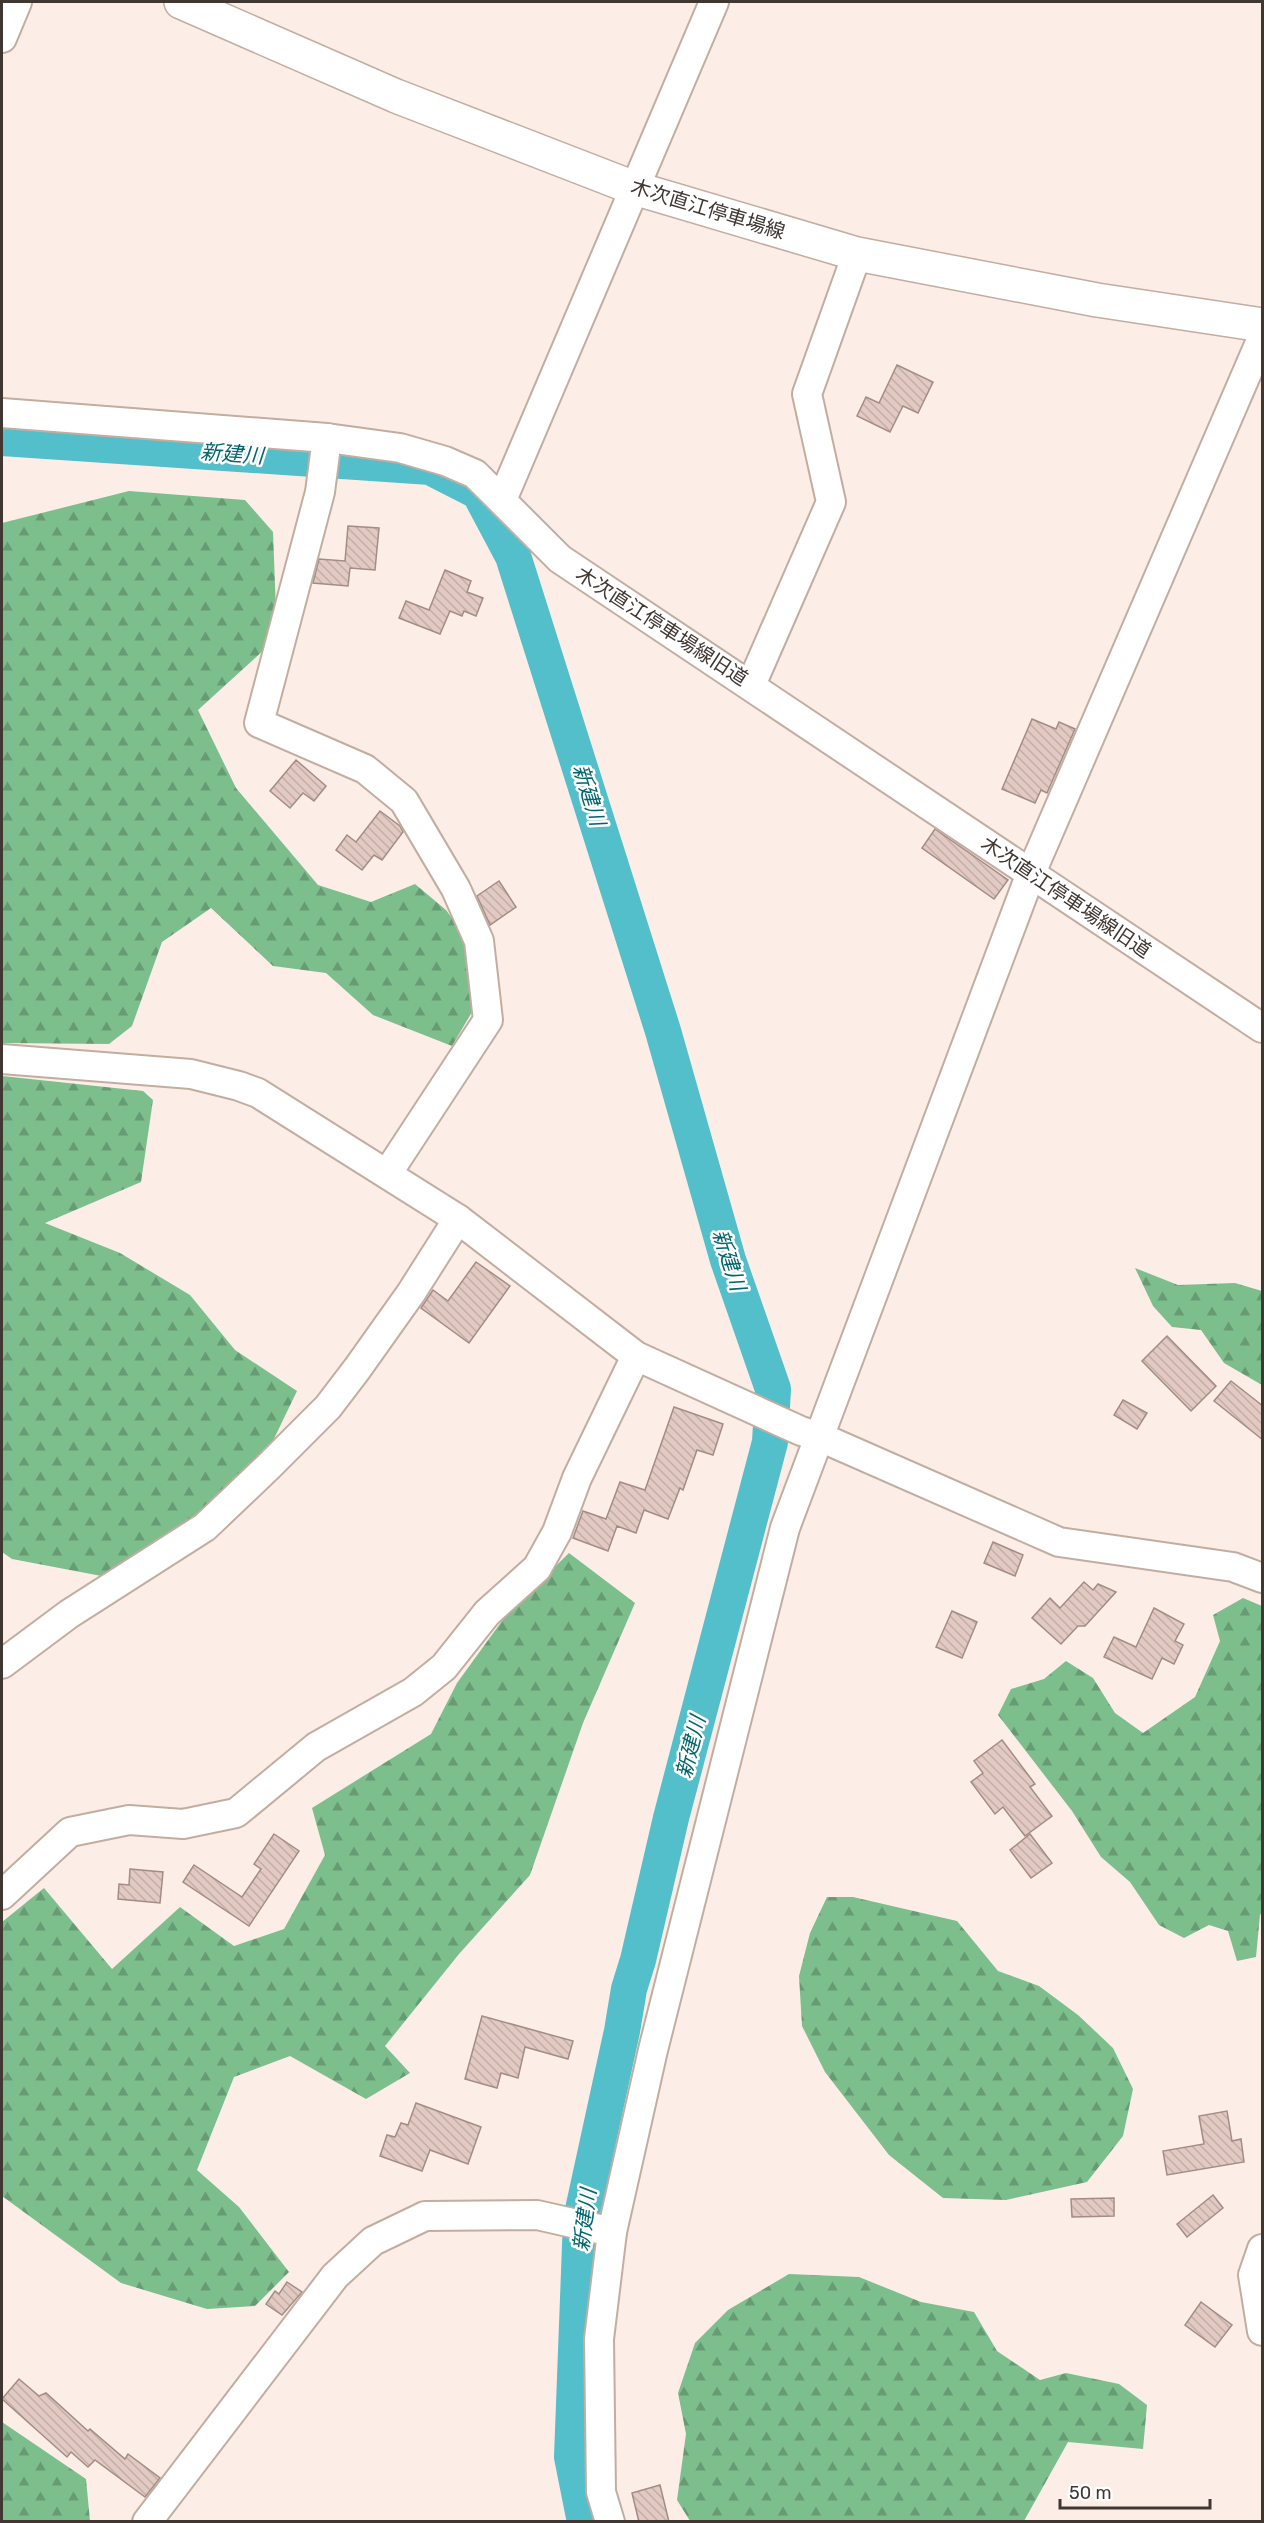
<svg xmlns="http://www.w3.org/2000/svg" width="1264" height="2523" font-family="Rubik,'Noto Sans JP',sans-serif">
<defs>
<pattern id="forest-firs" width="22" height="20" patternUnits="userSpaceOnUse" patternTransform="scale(1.5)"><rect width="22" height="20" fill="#7cbe8c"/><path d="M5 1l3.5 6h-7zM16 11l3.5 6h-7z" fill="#679b73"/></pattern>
<pattern id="building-back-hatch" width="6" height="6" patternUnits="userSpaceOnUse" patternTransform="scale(1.5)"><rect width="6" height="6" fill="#e2cac2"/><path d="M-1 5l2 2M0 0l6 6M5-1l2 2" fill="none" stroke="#c3aea7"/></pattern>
</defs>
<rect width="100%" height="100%" fill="#fceee7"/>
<g fill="url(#forest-firs)">
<path d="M129,491L245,500L273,532L277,638L198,710L236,788L318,885L371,902L415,884L446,910L470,943L472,1012L452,1046L373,1015L326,973L273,966L211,908L162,942L132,1026L109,1044L2,1043V523Z"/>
<path d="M2,1076L143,1091L153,1100L141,1182L45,1223L120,1253L190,1295L235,1350L297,1391L270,1447L202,1512L112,1578L12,1559L2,1552Z"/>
<path d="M1135,1268L1178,1285L1235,1283L1262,1291V1385L1224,1363L1201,1330L1172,1327L1153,1306Z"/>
<path d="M569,1553L635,1603L583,1723L530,1875L459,1954L385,2046L410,2073L366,2099L290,2056L234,2077L197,2170L239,2207L289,2272L255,2306L207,2309L121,2283L2,2196V1922L44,1888L112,1969L180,1907L234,1946L284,1929L325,1855L312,1808L431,1734L457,1683L507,1614Z"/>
<path d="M1243,1598L1262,1606V1912L1260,1915L1256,1957L1237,1961L1228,1931L1209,1925L1184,1938L1159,1925L1130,1882L1101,1857L1072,1811L998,1715L1011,1689L1044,1679L1066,1661L1093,1678L1115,1713L1143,1733L1195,1697L1220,1641L1213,1615Z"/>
<path d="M827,1897H853L957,1921L998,1971L1039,1986L1078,2015L1113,2048L1133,2089L1123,2136L1087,2182L1006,2200L943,2198L889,2155L825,2072L802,2026L799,1976L810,1933Z"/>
<path d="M789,2274L859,2277L921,2302L974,2312L997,2351L1040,2380L1066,2373L1119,2384L1147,2405L1143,2449L1068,2442L1024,2521H690L677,2500L686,2434L678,2393L695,2343L728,2310Z"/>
<path d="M2,2422L86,2479L90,2521H2Z"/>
</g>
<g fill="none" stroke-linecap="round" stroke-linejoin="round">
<path stroke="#53bfca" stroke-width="36" d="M2,438L430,467L479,492L513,556L663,1031L728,1260L773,1389L770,1442L671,1818L638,1960L629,1989L622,2031L581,2219L572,2457L585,2522"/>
</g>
<g fill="url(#building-back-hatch)" stroke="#a28c85" stroke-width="1.5">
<path d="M897,365L933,382L918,413L903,406L890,432L857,416L866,397L879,403Z"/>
<path d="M348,526L379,528L375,570L350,568L348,586L313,583L319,559L345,561Z"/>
<path d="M445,570L471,581L467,592L483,598L476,616L464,611L462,616L450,611L440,634L399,618L406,601L429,610Z"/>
<path d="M1032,719L1056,729L1059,722L1075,729L1047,793L1041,790L1035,803L1002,789Z"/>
<path d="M296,760L326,786L314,801L303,793L290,808L270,791Z"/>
<path d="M380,811L400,826L403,832L382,860L374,855L362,870L336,850L347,835L356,842Z"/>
<path d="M935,829L1008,880L994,899L922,848Z"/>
<path d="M499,881L516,907L490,925L477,896Z"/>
<path d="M476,1262L510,1286L469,1343L421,1308L433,1290L448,1301Z"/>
<path d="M1167,1336L1216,1386L1191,1411L1142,1361Z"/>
<path d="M1231,1381L1263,1406V1440L1214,1401Z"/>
<path d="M1123,1400L1147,1413L1137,1429L1114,1415Z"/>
<path d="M674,1407L723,1424L713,1455L697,1450L683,1490L680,1488L668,1519L644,1510L636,1533L617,1526L608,1551L573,1538L583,1511L606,1519L620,1482L645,1490Z"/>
<path d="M993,1542L1023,1555L1015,1576L984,1563Z"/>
<path d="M1084,1582L1093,1590L1098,1584L1116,1592L1085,1626H1078L1061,1644L1032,1618L1050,1598L1060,1608Z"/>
<path d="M1154,1608L1184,1624L1175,1641L1183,1645L1174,1664L1162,1658L1152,1679L1104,1657L1114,1637L1136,1647Z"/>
<path d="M952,1611L977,1622L962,1658L936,1647Z"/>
<path d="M1002,1740L1035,1784L1030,1787L1052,1816L1025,1836L1003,1807L995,1814L971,1782L983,1773L974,1761Z"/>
<path d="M274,1834L299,1851L249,1926L183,1882L194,1865L242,1897L261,1869L254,1864Z"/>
<path d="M1030,1834L1052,1863L1031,1878L1010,1850Z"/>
<path d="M130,1869L163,1872L160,1903L118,1899L119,1884L129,1885Z"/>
<path d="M482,2016L573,2041L568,2059L525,2047L518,2078L501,2073L497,2088L465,2079Z"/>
<path d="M416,2103L481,2127L468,2164L430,2150L422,2171L380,2156L387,2135L395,2137L401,2123L408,2125Z"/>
<path d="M1227,2111L1232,2141L1241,2139L1244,2162L1167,2175L1163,2151L1204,2144L1199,2116Z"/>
<path d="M1213,2195L1223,2208L1187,2237L1177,2224Z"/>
<path d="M1114,2198V2216L1072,2217L1071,2199Z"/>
<path d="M287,2282L302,2292L282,2315L266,2304L275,2291L279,2294Z"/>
<path d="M1201,2302L1232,2325L1215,2347L1185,2325Z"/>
<path d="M19,2379L39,2396L46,2393L88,2431L90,2429L125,2459L128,2454L160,2478L145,2497L95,2460L88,2467L71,2452L67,2457L2,2399Z"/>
<path d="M660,2485L669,2522H639L632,2493Z"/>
</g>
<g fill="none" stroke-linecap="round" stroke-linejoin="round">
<g stroke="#c2ada1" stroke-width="32">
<g id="minor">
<path d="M2,38L17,2"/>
<path d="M2,413L327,438L400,448L445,461L475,474L560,559L1262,1028"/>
<path d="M327,438L320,492L259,723L365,769L404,801L456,889L479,941L488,1020L387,1174"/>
<path d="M502,500L714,2"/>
<path d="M751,685L831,502L807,394L857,254"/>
<path d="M2,1059L191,1074L239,1086L258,1093L458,1219L636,1356L801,1431L820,1437L1059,1542L1233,1567L1262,1578"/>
<path d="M2,1664L69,1614L205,1527L269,1466L328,1407L357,1369L411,1293L458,1219"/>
<path d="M2,1895L70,1832L129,1820L183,1824L236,1813L316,1747L413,1692L444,1667L487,1613L537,1568L557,1532L577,1478L636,1356"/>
<path d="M1262,2249L1253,2275L1262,2331"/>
<path d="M147,2522L335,2276L373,2241L425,2216L537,2215L612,2232"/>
<path d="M610,2522L601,2492L599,2339L612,2232L653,2050L785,1528L1031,873L1262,338"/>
</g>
</g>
<g stroke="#c2ada1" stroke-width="36">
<path id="major" d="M181,2L396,96L634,188L857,254L1097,300L1262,325"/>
</g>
<use href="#minor" stroke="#fff" stroke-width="28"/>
<use href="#major" stroke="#fff" stroke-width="33"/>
</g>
<g text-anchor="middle" stroke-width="5" stroke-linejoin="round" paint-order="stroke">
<g font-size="20" fill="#403733" stroke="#fff">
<text transform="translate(708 209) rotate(17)" y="7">木次直江停車場線</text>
<text transform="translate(662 626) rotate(33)" y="7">木次直江停車場線旧道</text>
<text transform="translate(1066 897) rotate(34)" y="7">木次直江停車場線旧道</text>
</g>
<g font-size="21" font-style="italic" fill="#03646c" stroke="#fff">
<text transform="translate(232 454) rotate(4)" y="7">新建川</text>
<text transform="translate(589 795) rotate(73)" y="7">新建川</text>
<text transform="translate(729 1260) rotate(72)" y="7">新建川</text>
<text transform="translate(691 1747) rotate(-76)" y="7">新建川</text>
<text transform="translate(585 2220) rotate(-83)" y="7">新建川</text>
</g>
</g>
<rect width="1264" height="2523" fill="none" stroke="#403733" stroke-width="6"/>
<path d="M1060 2499v9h150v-9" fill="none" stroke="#403733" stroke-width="3"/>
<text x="1069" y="2499" font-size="18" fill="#403733" stroke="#ffffff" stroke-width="4.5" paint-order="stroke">50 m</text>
</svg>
